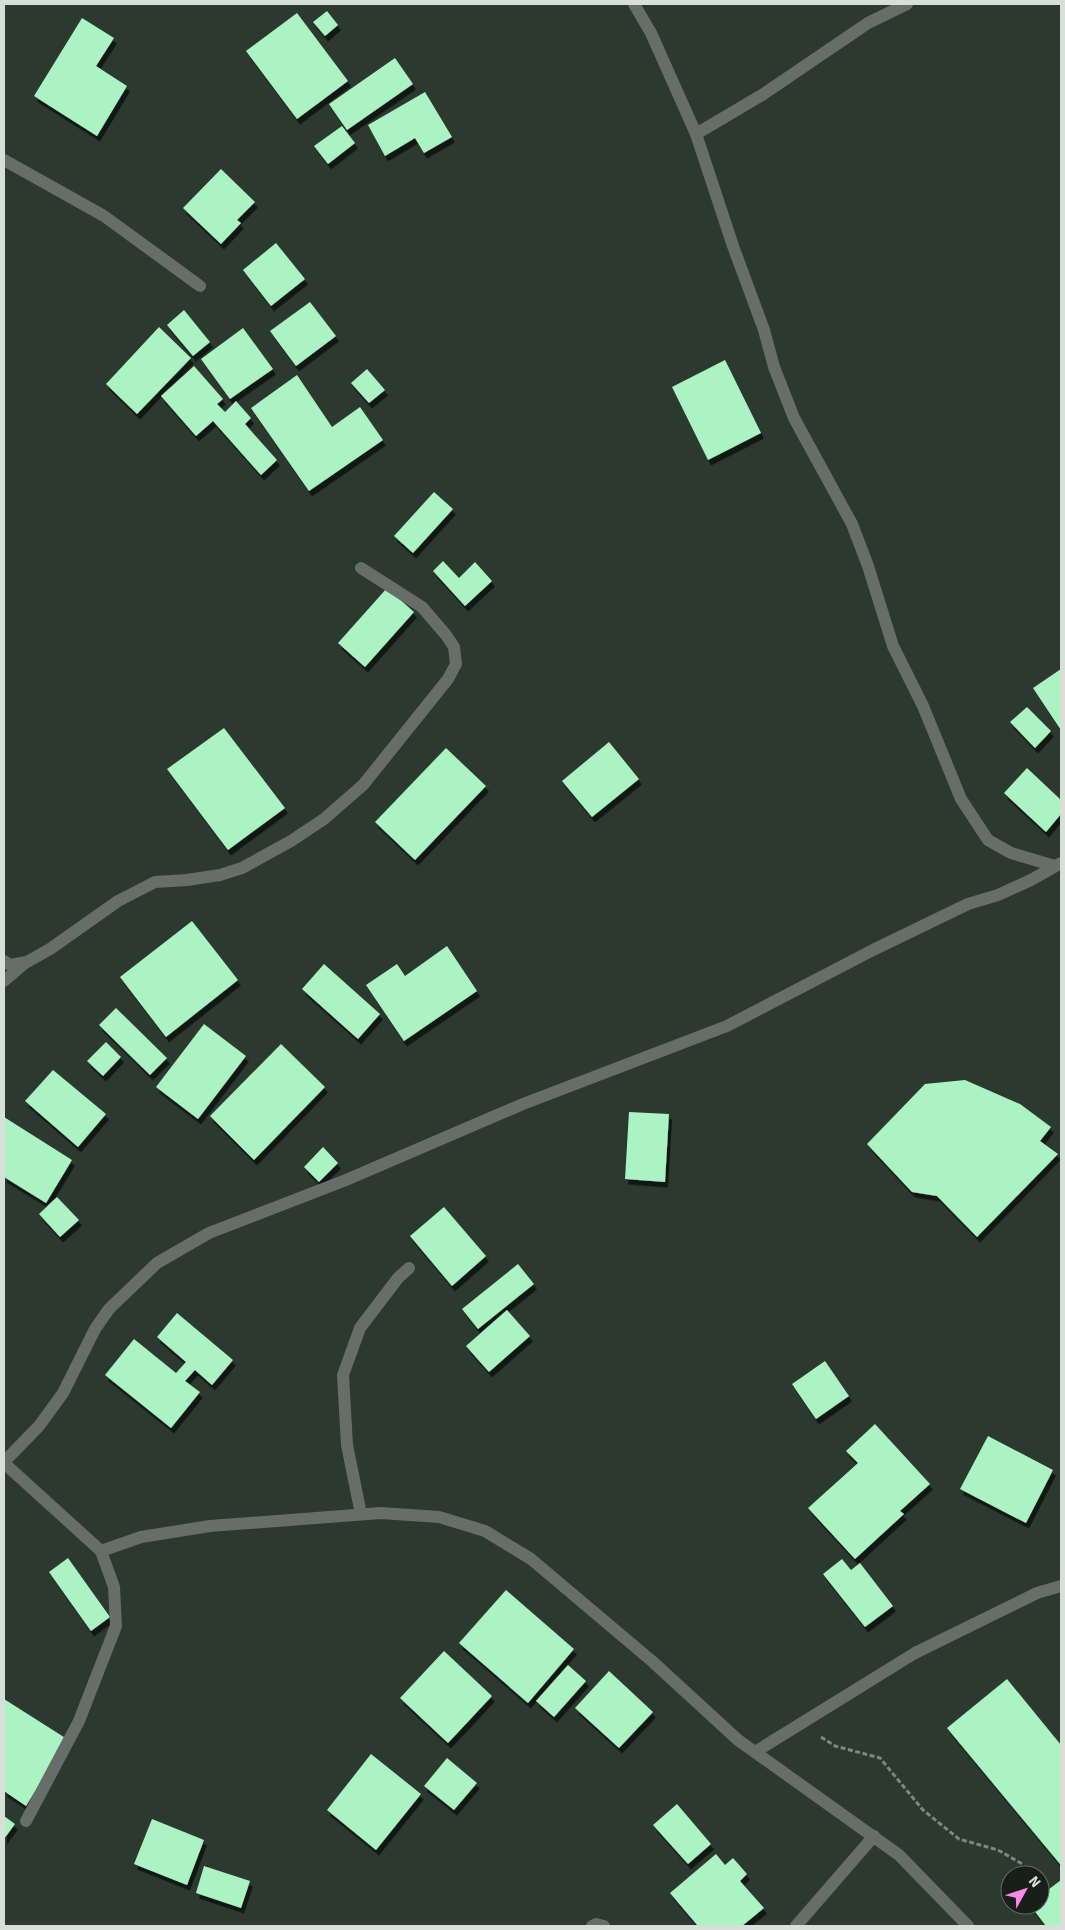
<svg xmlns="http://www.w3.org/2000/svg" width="1065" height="1930" font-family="Signika,sans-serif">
<defs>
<filter id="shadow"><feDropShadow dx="3" dy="5.5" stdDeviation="0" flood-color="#0009"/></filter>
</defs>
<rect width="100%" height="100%" fill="#2b392f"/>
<g fill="#abf3c2" filter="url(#shadow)">
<path d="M327,11L338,25L325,36L313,22Z"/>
<path d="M297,13L348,81L297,119L246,51Z"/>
<path d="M82,18L114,38L96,66L127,86L97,136L34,96Z"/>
<path d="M395,58L413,84L347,130L329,104Z"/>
<path d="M425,92L452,137L424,153L415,138L385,156L368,125Z"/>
<path d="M342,126L355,143L328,164L314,146Z"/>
<path d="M221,169L255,202L237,220L241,223L221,244L183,208Z"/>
<path d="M276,243L305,279L271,306L243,270Z"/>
<path d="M310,302L336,336L296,366L270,331Z"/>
<path d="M184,310L210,342L193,356L167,325Z"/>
<path d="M159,327L191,358L137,414L106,384Z"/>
<path d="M243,328L273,369L230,399L201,359Z"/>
<path d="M725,360L761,433L708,460L672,387Z"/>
<path d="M194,366L223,399L217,404L225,412L236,401L251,418L245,424L277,460L261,475L213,421L196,436L161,396Z"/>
<path d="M367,369L385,390L369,403L351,383Z"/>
<path d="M297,375L332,427L360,407L383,440L309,491L251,408Z"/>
<path d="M434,492L453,509L413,553L394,536Z"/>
<path d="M443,561L459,578L475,562L492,581L465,606L433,571Z"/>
<path d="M387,588L414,612L365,667L338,643Z"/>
<path d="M1061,669V730L1033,688Z"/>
<path d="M1027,707L1051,731L1035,748L1010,722Z"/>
<path d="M224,728L285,808L228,850L167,769Z"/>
<path d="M609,742L639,779L592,817L562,781Z"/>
<path d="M446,748L486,786L415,860L375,822Z"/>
<path d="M1027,768L1061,800V814L1046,832L1004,793Z"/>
<path d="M192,921L238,980L166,1037L120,977Z"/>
<path d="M447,946L477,991L404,1041L366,985L397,964L405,976Z"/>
<path d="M324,964L380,1014L358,1039L302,989Z"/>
<path d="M116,1008L167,1058L150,1075L99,1025Z"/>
<path d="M204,1024L246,1056L198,1119L156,1087Z"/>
<path d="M106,1042L121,1057L103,1076L87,1061Z"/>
<path d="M281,1044L325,1087L254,1160L210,1116Z"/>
<path d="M53,1070L106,1114L78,1147L25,1101Z"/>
<path d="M965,1080L1020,1104L1051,1127L1040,1141L1058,1154L977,1237L937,1196L912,1192L867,1144L925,1084Z"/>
<path d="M629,1112L669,1114L665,1182L625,1179Z"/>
<path d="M4,1117L72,1160L46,1203L4,1177Z"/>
<path d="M323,1147L338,1163L319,1182L304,1167Z"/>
<path d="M57,1197L79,1220L60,1237L39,1214Z"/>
<path d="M444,1207L486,1256L452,1286L410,1236Z"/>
<path d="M518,1264L534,1284L478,1329L462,1309Z"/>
<path d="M507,1310L530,1336L489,1372L466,1346Z"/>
<path d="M177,1313L233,1360L212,1385L195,1370L185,1381L200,1392L171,1428L105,1375L134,1339L176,1373L186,1362L157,1337Z"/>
<path d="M825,1361L849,1396L816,1419L792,1384Z"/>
<path d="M875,1424L930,1484L900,1511L904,1514L855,1559L808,1508L858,1463L846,1451Z"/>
<path d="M988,1436L1053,1470L1026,1523L960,1489Z"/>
<path d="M68,1558L110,1617L91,1631L49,1572Z"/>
<path d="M842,1559L851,1570L860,1563L893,1606L865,1627L823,1574Z"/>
<path d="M506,1590L574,1649L528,1703L459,1643Z"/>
<path d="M444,1651L492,1696L448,1743L400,1698Z"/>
<path d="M568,1665L586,1681L554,1717L536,1701Z"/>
<path d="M609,1671L653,1712L619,1748L575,1708Z"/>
<path d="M1007,1679L1061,1745L1060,1864L947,1728Z"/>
<path d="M4,1699L67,1739L26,1806L4,1791Z"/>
<path d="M371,1754L421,1794L376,1850L327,1810Z"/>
<path d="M447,1758L477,1783L454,1810L424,1786Z"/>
<path d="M677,1804L711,1844L688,1864L653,1825Z"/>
<path d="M4,1816L15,1824L4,1839Z"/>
<path d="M152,1819L204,1840L187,1885L134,1864Z"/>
<path d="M716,1854L725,1865L733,1858L747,1874L740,1881L764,1908L742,1926H698L670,1893Z"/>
<path d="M204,1866L250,1881L241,1908L196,1893Z"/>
<path d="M1061,1880V1926H1046L1030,1905H1040V1896Z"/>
</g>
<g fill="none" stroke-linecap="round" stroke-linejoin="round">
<path stroke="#7c877f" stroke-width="3" stroke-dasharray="5 2.5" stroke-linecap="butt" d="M821,1737L835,1746L880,1758L923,1810L959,1839L998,1850L1024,1865"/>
<g stroke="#676d68" stroke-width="12">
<path d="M634,4L651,33L696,134L733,246L764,330L774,367L794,418L852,524L868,566L893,646L923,706L961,799L988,840L1011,853L1055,866"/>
<path d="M696,134L762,95L868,23L907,4"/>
<path d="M4,160L104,216L200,286"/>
<path d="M4,961L10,965L27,962L50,949L118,901L155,882L187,880L220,875L242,868L291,841L324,819L363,785L448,679L456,664L454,647L446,635L422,607L361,568"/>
<path d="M4,981L25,963"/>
<path d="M4,1462L39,1426L63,1393L95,1329L109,1309L157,1263L209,1233L346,1180L523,1104L727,1026L873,950L968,904L998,895L1031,880L1061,863"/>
<path d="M4,1463L101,1551L114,1587L116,1626L79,1721L26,1821"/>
<path d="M361,1514L347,1445L343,1375L360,1328L398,1278L409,1268"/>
<path d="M101,1551L141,1537L210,1526L381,1513L439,1517L485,1531L531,1559L653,1662L738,1740L899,1855L968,1926"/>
<path d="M755,1752L915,1653L1037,1593L1061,1586"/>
<path d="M592,1926L596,1924L604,1926"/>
<path d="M796,1926L874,1836"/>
</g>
</g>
<rect width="1065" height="1930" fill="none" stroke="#d7dfd9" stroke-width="10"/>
<g transform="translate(1025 1890) rotate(50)"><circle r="24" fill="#181e1a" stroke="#646b66"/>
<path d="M0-4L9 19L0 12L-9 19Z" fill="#fb87e6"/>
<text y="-8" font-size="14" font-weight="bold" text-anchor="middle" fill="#d7dfd9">N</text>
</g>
</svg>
